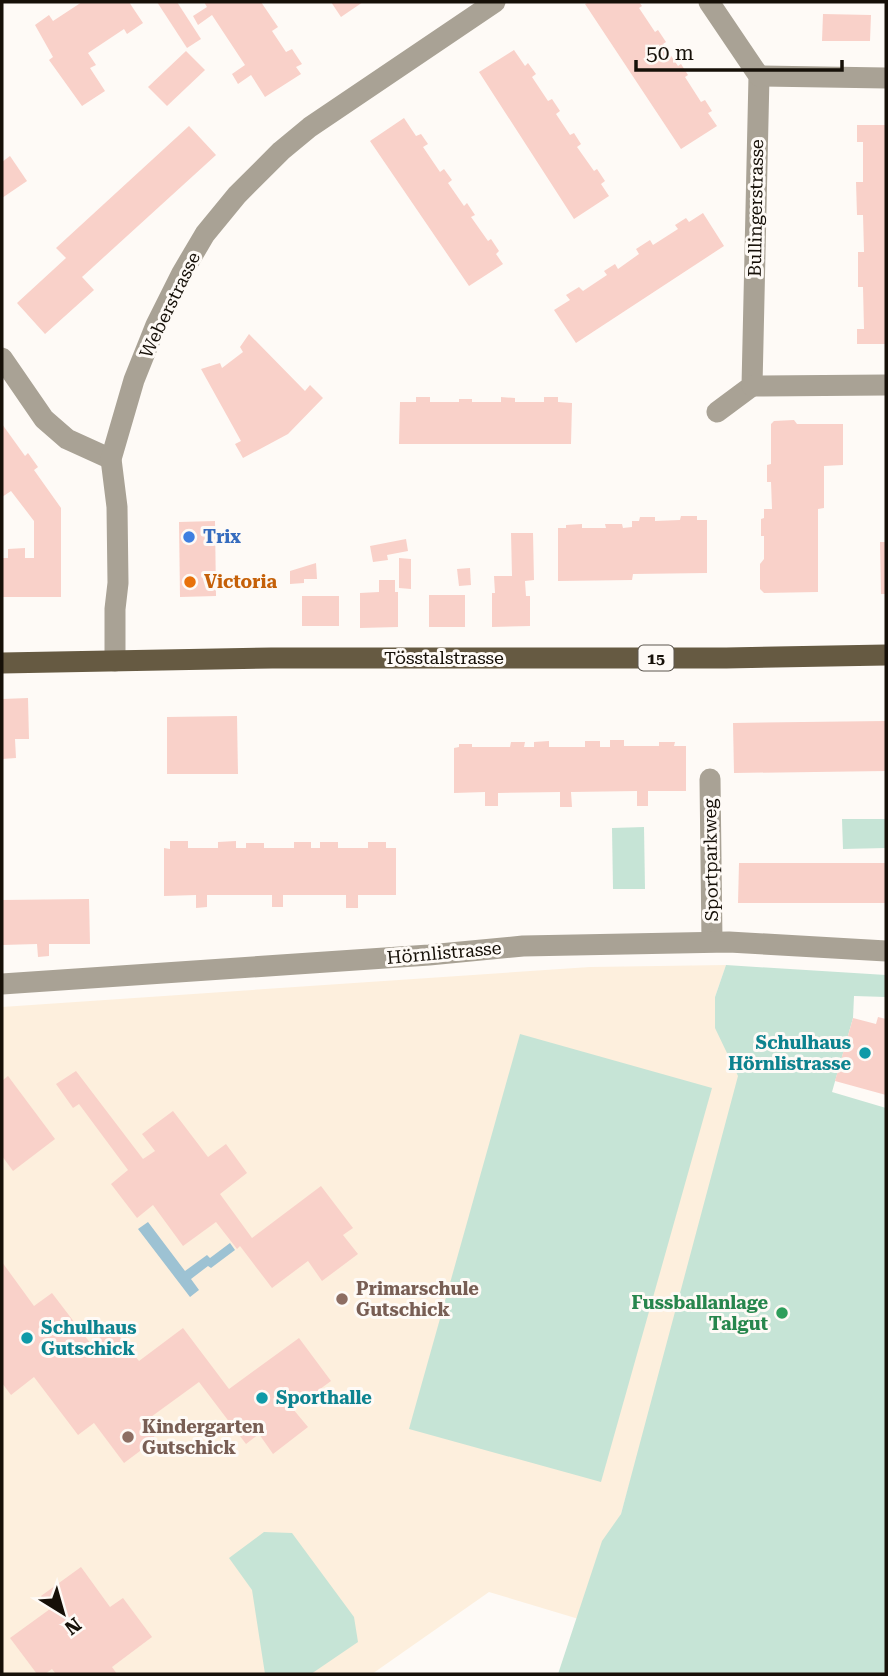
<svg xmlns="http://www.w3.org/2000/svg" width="888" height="1676" font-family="'Roboto Serif',serif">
<rect width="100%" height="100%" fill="#fefaf6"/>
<path fill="#fdefdd" d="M726,965L715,997L742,1084L621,1514L604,1545L582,1620L489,1592L372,1674H2V1007L590,967Z"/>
<g fill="#c6e4d6">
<path d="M842,819H886V848L843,849Z"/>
<path d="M644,827L645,889H613L612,828Z"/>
<path d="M726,965L886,975V997L854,996L853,1018L832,1092L886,1108V1674H558L602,1541L621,1514L738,1076L715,1028V997Z"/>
<path d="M520,1034L712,1088L601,1482L409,1429Z"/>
<path d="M264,1532L292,1533L354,1617L358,1642L311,1674H265L252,1590L229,1558Z"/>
</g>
<path fill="#9dc2d3" d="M148,1222L185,1271L207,1255L210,1258L230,1243L235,1250L211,1268L208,1266L191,1279L199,1290L190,1297L138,1229Z"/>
<g fill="#f9d1c9">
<path d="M82,2H129L143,23L127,34L124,29L88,53L96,65L90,68L105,91L82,106L49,60L53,57L35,25L49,15L53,21Z"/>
<path d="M157,2H177L201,39L187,48Z"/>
<path d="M204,2H261L278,27L272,31L286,52L292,49L302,64L296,67L301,74L265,97L251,75L238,84L232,74L245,65L212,15L198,25L193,16L207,7Z"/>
<path d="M331,2H363L341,17Z"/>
<path d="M589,2H639L642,6L639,8L655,32L658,30L666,42L663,44L678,66L681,64L688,75L685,77L701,102L705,100L712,111L708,113L717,126L681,149L585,4Z"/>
<path d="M823,14L871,15L870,41H822Z"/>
<path d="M514,50L525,66L528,63L536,74L532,77L548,101L552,99L560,111L556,114L570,135L574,133L581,144L577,147L594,171L597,169L605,181L601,184L609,196L574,219L479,72Z"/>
<path d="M186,51L205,70L167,106L148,87Z"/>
<path d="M404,118L416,136L421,134L428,144L423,147L440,172L444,169L452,180L448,183L464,206L467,203L475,215L471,217L488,241L491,239L499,251L496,254L503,264L469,286L370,141Z"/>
<path d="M857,125H886V344H857V329H864L863,287H858V252H864L863,215H857L856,182H863V142H857Z"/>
<path d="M189,126L216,155L82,277L94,290L45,334L17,303L66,258L56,248Z"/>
<path d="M10,156L27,181L2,198V162Z"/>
<path d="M703,213L724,246L576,343L554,310L570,300L566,295L579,287L583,291L607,275L604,271L615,264L618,269L639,254L636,249L650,240L653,245L678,229L675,225L686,218L689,222Z"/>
<path d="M249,334L305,391L310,385L323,398L288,434L243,458L235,444L241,441L201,369L220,363L222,368L243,352L240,347Z"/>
<path d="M416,397H430V402H459V399H472V402H501V397L515,398V402H544V397H558V402L572,403L571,444H399L400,402H416Z"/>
<path d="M794,420L797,424H843V465L824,466V508L818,509V592L764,593L760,589V564L764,559V536H761V519L764,518V509H772L771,482H767V465L771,464V424L774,421Z"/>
<path d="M2,424L25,456L28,453L38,467L34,470L61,508V597H2V558H8V549L25,548V558H34V521L11,491L2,497Z"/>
<path d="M681,516H697V520H707V573L633,574L632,580L558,581V528H566V525L582,524V528H606L605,524H622L623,528L632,527V521H639L640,517H655V521L680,520Z"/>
<path d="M215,521L216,596L180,597L179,522Z"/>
<path d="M511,533H533L534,580L525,581L526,596H530V626L492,627V593H495L494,576H512Z"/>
<path d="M406,539L408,551L387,555L388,560L373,562L370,546Z"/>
<path d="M880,542H886V594H881Z"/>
<path d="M399,558L411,559V589L399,588Z"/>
<path d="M316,563L317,579H304V583L290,584V571Z"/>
<path d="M470,568L471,585L459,586L457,569Z"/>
<path d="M379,580H395V592H398V627L360,628V593L379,592Z"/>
<rect x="429" y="595" width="36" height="32"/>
<rect x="302" y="596" width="37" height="30"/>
<path d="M28,698L29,739H15L16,758L2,759V699Z"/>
<path d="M237,716L238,774H167V717Z"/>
<path d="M886,721V771L734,773L733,723Z"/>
<path d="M610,740H624V746H659V742H675L674,746H686V791H648V806H637V791L571,792L572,807H560V792L498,793V806H485V792L454,793V748L459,747V744H472V747H510L511,742H525L524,747H534V742L549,741V747H585V741H600V747H610Z"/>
<path d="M170,841H188V848H218V842L236,841V848H246V843H264V848H294V842H311V848H320V842H338V848H368V842H386V848H396V895H358V908H346V895H283V907H272V895H207V907L196,908V895L164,896V848L170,849Z"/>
<path d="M739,863H886V903H738Z"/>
<path d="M89,899L90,944H49V956L38,957L37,944L2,945V900Z"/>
<path d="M878,1017L886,1019V1095L835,1081L853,1018L876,1024Z"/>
<path d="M76,1071L143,1159L155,1151L142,1134L173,1111L208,1157L226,1144L247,1173L220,1194L252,1238L321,1186L353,1228L343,1235L358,1254L322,1281L308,1261L272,1288L240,1246L237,1249L216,1222L183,1246L153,1205L137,1218L111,1184L128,1170L79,1104L73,1108L56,1084Z"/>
<path d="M8,1076L55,1139L13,1171L2,1156V1081Z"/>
<path d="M2,1262L34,1306L52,1293L91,1344L113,1328L139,1361L183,1328L229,1389L299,1338L331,1381L293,1409L308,1427L273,1454L259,1434L246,1444L199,1382L144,1422L156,1439L124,1463L94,1423L78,1435L34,1377L11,1395L2,1383Z"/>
<path d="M81,1567L110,1607L123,1598L152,1637L112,1667L117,1674H56L52,1669L45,1674H37L10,1638L50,1609L41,1596Z"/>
</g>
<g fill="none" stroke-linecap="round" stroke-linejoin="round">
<g stroke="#a9a295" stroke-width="21">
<path d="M709,2L759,76L752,386L717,412"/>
<path d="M759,76L886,78"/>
<path d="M2,358L44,419L67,439L111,459"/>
<path d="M752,386L886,385"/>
<path d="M115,661V609L118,583L117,507L111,459L134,380L156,325L182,273L205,234L237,195L281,151L310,127L495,2"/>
<path d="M710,779L712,941"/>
<path d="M2,984L429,955L523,946L729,942L886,951"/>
</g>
<path stroke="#665a42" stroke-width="21" d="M2,663L272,658H726L886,655"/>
</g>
<circle fill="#3f7fe0" stroke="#fefaf6" stroke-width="2.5" cx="189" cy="537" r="7"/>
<circle fill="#e8710a" stroke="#fefaf6" stroke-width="2.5" cx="190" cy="582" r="7"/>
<g fill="#0f9aa8" stroke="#fefaf6" stroke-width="2.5">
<circle cx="865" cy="1053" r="7"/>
<circle cx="27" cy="1338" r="7"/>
<circle cx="262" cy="1398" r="7"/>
</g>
<g fill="#8d6e63" stroke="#fefaf6" stroke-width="2.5">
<circle cx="342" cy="1299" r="7"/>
<circle cx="128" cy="1437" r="7"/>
</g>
<circle fill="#2e9e5b" stroke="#fefaf6" stroke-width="2.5" cx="782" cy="1313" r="7"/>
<g text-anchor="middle" stroke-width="6" stroke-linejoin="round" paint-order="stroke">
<rect fill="#fefaf6" stroke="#5c564f" stroke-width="2" x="638.5" y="645.5" width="35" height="25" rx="5"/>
<g font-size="16" font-weight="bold" fill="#161008">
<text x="656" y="664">15</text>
</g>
<g font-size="18" fill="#161008" stroke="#fefaf6">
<text transform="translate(756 208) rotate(-89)" y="6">Bullingerstrasse</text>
<text transform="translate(170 305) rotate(-64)" y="6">Weberstrasse</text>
<text x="444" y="664">Tösstalstrasse</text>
<text transform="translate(711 860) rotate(-91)" y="6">Sportparkweg</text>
<text transform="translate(444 953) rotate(-5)" y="6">Hörnlistrasse</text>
</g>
<g font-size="18" font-weight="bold" fill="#366cbe" stroke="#fefaf6" text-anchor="start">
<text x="203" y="543">Trix</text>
</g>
<g font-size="18" font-weight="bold" fill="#c56008" stroke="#fefaf6" text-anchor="start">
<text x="204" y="588">Victoria</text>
</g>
<g font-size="18" font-weight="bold" fill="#0d838f" stroke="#fefaf6" text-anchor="start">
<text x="851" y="1049" text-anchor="end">Schulhaus<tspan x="851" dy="21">Hörnlistrasse</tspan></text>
<text x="41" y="1334">Schulhaus<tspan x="41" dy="21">Gutschick</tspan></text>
<text x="276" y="1404">Sporthalle</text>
</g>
<g font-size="18" font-weight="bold" fill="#785e54" stroke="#fefaf6" text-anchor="start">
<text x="356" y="1295">Primarschule<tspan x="356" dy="21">Gutschick</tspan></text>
<text x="142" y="1433">Kindergarten<tspan x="142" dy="21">Gutschick</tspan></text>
</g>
<g font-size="18" font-weight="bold" fill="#27864d" stroke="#fefaf6" text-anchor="end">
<text x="768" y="1309">Fussballanlage<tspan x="768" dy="21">Talgut</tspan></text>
</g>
</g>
<rect width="888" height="1676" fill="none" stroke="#161008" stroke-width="7"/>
<g transform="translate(63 1613) rotate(143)" stroke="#fefaf6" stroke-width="5" paint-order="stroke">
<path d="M0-5L12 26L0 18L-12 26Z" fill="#161008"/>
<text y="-10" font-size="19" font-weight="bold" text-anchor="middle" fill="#161008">N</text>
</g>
<path d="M636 60v10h206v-10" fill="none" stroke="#161008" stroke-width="3.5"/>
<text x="646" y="60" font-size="21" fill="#161008" stroke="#fefaf6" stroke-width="5" paint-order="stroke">50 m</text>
</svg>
